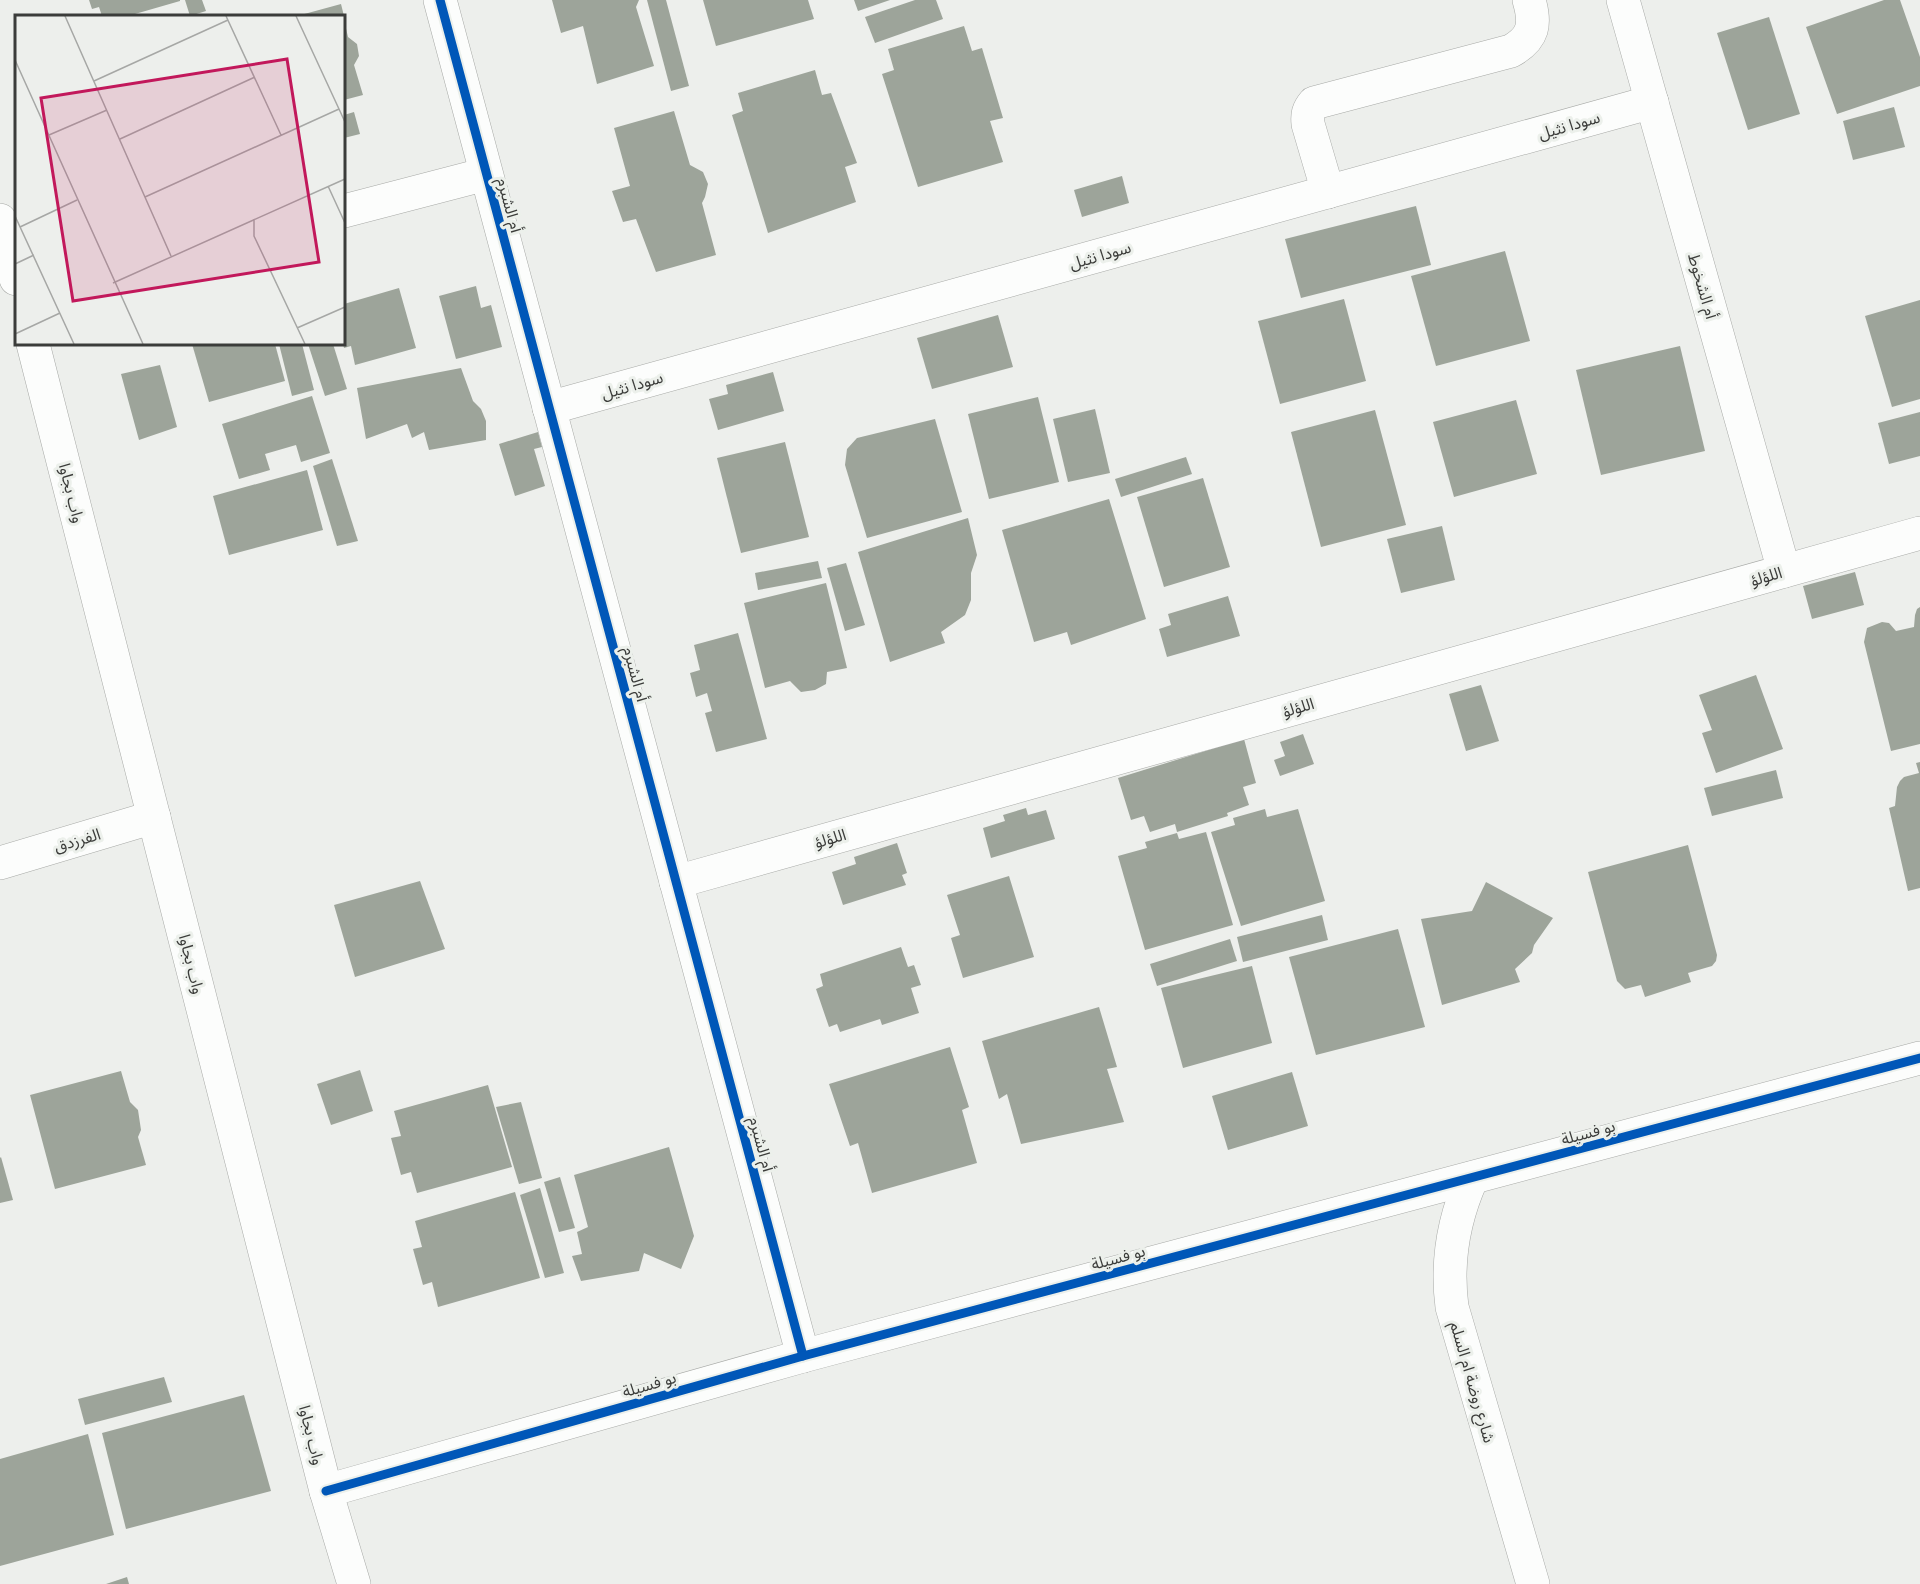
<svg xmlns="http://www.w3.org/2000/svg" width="1920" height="1584" font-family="'Playfair Display','Noto Sans Arabic',serif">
<rect width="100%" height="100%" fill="#edefec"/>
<g fill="#9da49a">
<path d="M89,0H180V1L128,16H102L99,7L92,9Z"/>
<path d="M185,0H202L206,11L190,16Z"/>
<path d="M552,0H639L636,7L654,66L597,84L583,26L561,33Z"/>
<path d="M647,0H666L689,86L671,91Z"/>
<path d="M703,0H808L814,19L716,46Z"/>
<path d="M854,0H890L858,11Z"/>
<path d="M915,0H936L943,19L875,43L865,17Z"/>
<path d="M1884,0H1900L1920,57V86L1837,114L1806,27Z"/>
<path d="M341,4L344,16H297Z"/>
<path d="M1769,17L1800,114L1748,130L1717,33Z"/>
<path d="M344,20L348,37L357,44L359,56L354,65L363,95L344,100Z"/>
<path d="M964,26L972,51L982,48L1003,118L990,121L1003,162L918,187L882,74L894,70L888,49Z"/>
<path d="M815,70L822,95L831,93L857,163L845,167L856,202L768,233L732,115L743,111L738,93Z"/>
<path d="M1894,107L1905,147L1853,160L1843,121Z"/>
<path d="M674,111L690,165L703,172L708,184L705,197L702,203L716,255L656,272L636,219L623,222L612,191L630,186L614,128Z"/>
<path d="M354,112L360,134L344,138V115Z"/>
<path d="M1122,176L1129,203L1082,217L1074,190Z"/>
<path d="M1416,206L1431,265L1301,298L1285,239Z"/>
<path d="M1505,251L1530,341L1436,366L1411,276Z"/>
<path d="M476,286L481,308L491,305L502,347L456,359L439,296Z"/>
<path d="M399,288L416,348L355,365L351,346L344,348L343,344L344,329H346L344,304Z"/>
<path d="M1344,299L1366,381L1280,404L1258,321Z"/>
<path d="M1920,300V399L1892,407L1865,316Z"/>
<path d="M998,315L1013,367L932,389L917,338Z"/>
<path d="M192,344H275L285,381L209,402Z"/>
<path d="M279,344H302L314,390L292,396Z"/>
<path d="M308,344H333L347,389L325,396Z"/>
<path d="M1680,346L1705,451L1601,475L1576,370Z"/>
<path d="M160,365L177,427L139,440L121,374Z"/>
<path d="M461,368L473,401L481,409L486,421V440L429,450L424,432L412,438L407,424L366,439L357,388Z"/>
<path d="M773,372L784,411L718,430L709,399L728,394L726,385Z"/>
<path d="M312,396L330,453L301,462L296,445L265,454L270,470L239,479L222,424Z"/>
<path d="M1038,397L1059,482L989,499L968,414Z"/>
<path d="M1516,400L1537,474L1454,497L1433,422Z"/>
<path d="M1095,409L1110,473L1068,482L1053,419Z"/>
<path d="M1375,410L1406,525L1321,547L1291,432Z"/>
<path d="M1920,412V456L1889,464L1878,423Z"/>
<path d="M935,419L962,512L867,538L845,465L847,449L857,438Z"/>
<path d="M538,432L542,447L534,449L545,486L515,496L499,444Z"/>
<path d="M785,442L809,537L741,553L717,458Z"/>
<path d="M1186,457L1192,474L1121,497L1115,479Z"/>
<path d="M332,459L358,541L337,546L313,466Z"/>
<path d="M307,470L323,530L229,555L213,496Z"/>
<path d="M1203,478L1230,567L1164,587L1137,497Z"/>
<path d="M1109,499L1146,619L1071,645L1067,632L1034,642L1002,530Z"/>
<path d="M968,518L977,555L971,573V600L965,615L941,632L945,643L890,662L858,552Z"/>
<path d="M1442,526L1455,580L1401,593L1387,539Z"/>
<path d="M818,561L822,578L758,590L755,573Z"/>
<path d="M846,563L865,625L845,631L827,568Z"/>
<path d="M1855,572L1864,605L1812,619L1803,586Z"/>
<path d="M826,583L847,668L827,672L826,684L815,690L801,692L790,681L765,688L744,603Z"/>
<path d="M1228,596L1240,636L1167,657L1159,629L1171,625L1168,614Z"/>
<path d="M1920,607V744L1891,751L1864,642L1867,628L1882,622L1889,623L1896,631L1914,627L1915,615L1917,609Z"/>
<path d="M738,633L767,739L716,752L705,713L712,711L707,693L696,697L690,673L700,670L694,645Z"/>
<path d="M1756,675L1783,749L1716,773L1702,733L1712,730L1699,695Z"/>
<path d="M1481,685L1499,741L1466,751L1449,694Z"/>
<path d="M1303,734L1314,764L1280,776L1274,760L1285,756L1280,742Z"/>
<path d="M1244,739L1256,783L1243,787L1249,805L1227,813L1228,816L1177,832L1175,824L1150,832L1144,816L1131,820L1118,778Z"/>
<path d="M1920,762V888L1908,891L1889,808L1895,806L1897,787L1900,781L1904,777L1919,773L1916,763Z"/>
<path d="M1776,770L1783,798L1712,816L1704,788Z"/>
<path d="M1026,808L1028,815L1046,810L1055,839L991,858L983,828L1005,821L1003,815Z"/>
<path d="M1265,809L1267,817L1298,809L1325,901L1241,926L1211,832L1235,825L1233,818Z"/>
<path d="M1206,832L1233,925L1145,950L1118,856L1147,848L1145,842L1177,833L1179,839Z"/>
<path d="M897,843L907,873L902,875L906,885L843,905L832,872L856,864L854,857Z"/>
<path d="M1688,845L1717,955L1716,961L1712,966L1688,973L1691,982L1645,997L1641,985L1625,989L1617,981L1588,872Z"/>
<path d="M1009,876L1034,957L963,978L951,938L960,935L947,895Z"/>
<path d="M420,881L445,949L355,977L334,905Z"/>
<path d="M1486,882L1553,918L1534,945L1532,953L1515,969L1520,982L1442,1005L1421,919L1472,911Z"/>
<path d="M1322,915L1328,940L1243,962L1237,937Z"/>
<path d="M1398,929L1425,1027L1316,1055L1289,957Z"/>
<path d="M1230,939L1237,961L1157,986L1150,964Z"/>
<path d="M901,947L908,967L914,965L921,985L911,988L919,1013L882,1025L880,1019L840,1032L837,1024L829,1027L816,989L823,986L820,974Z"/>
<path d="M1252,966L1272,1043L1183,1068L1161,988Z"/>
<path d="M1099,1007L1117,1067L1107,1069L1124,1122L1021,1144L1007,1094L999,1099L982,1041Z"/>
<path d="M950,1047L969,1107L962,1110L977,1163L872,1193L858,1143L850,1146L829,1084Z"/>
<path d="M360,1070L373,1111L331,1125L317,1084Z"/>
<path d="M121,1071L130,1102L138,1110L141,1130L138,1137L146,1165L55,1189L30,1095Z"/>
<path d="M1292,1072L1308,1126L1228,1150L1212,1096Z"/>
<path d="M488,1085L512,1167L417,1193L411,1172L401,1175L391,1138L401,1136L394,1111Z"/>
<path d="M521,1102L542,1178L519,1184L496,1107Z"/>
<path d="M669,1147L694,1236L681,1269L644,1253L639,1271L581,1281L572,1256L582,1254L577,1232L588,1227L574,1175Z"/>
<path d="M1,1157L13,1200L0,1203V1158Z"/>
<path d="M560,1177L575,1228L559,1232L544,1182Z"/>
<path d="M540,1188L564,1273L545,1278L520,1195Z"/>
<path d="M515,1192L540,1278L438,1307L432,1282L423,1285L413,1249L422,1247L415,1221Z"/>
<path d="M164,1377L172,1402L85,1425L78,1399Z"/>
<path d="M244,1395L271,1491L126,1529L102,1433Z"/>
<path d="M88,1434L114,1535L0,1566V1459Z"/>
<path d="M127,1577L129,1584H106Z"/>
</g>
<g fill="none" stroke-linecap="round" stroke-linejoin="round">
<g stroke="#a8aaa7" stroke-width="34">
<g id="minor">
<path d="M440,0L803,1356"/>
<path d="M1623,0L1784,571"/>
<path d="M1328,192L1308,124C1307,115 1308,110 1314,103L1511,51C1534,38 1536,24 1529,0"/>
<path d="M344,211L486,174"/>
<path d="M0,220L16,279"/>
<path d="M33,344L326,1491L354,1584"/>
<path d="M549,408L1652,102"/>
<path d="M0,863L154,817"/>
<path d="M676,882L1920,533"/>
<path d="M1472,1178C1453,1220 1446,1261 1452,1307L1533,1584"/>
<path d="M326,1491L803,1356L1920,1058"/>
</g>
</g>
<use href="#minor" stroke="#fcfdfc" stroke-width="33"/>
<g stroke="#ecf0eb" stroke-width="13">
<g id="cycleway">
<path d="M440,0L803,1356"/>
<path d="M326,1491L803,1356L1920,1058"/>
</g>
</g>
<use href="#cycleway" stroke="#0057b8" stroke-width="9"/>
</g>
<g text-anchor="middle" stroke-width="6" stroke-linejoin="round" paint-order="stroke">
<g font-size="16" fill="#3b3c3a" stroke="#ecf0eb">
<text transform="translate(1569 125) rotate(-16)" y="6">سودا نثيل</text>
<text transform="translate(510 205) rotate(75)" y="6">أم الشبرم</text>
<text transform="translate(1100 255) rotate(-16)" y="6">سودا نثيل</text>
<text transform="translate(1703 286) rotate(74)" y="6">أم الشخوط</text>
<text transform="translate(632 385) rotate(-16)" y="6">سودا نثيل</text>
<text transform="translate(72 493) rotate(76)" y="6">واب بجاوا</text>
<text transform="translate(1766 576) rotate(-16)" y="6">اللؤلؤ</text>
<text transform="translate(636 674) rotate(75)" y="6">أم الشبرم</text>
<text transform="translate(1298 707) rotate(-16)" y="6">اللؤلؤ</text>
<text transform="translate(830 838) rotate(-16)" y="6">اللؤلؤ</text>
<text transform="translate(77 840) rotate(-17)" y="6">الفرزدق</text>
<text transform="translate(192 964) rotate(76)" y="6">واب بجاوا</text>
<text transform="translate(1588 1132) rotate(-15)" y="6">بو فسيلة</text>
<text transform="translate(762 1144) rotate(75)" y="6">أم الشبرم</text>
<text transform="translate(1118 1257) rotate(-15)" y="6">بو فسيلة</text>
<text transform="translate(1473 1382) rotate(74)" y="6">شارع روضة ام السلم</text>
<text transform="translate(649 1384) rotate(-16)" y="6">بو فسيلة</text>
<text transform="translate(312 1435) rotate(76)" y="6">واب بجاوا</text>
</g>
</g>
<g transform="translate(15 15)">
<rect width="330" height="330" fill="#edefec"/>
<path fill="none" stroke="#a6a7a5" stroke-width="1.5" d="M50,1L156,241M211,1L266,120M281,1L330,107M0,45L128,329M79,66L213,5M34,120L92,95M105,124L240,62M313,171L330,208M130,182L324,94M0,201L59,329M239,204V221L290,329M5,212L62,185M0,249L19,240M98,268L330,164M282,313L330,292M0,319L45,298"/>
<path fill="#c2185b" fill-opacity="0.15" stroke="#c2185b" stroke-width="3" d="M272,44L304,247L58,286L26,83Z"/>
<rect width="330" height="330" fill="none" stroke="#3b3c3a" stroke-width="3"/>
</g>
</svg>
